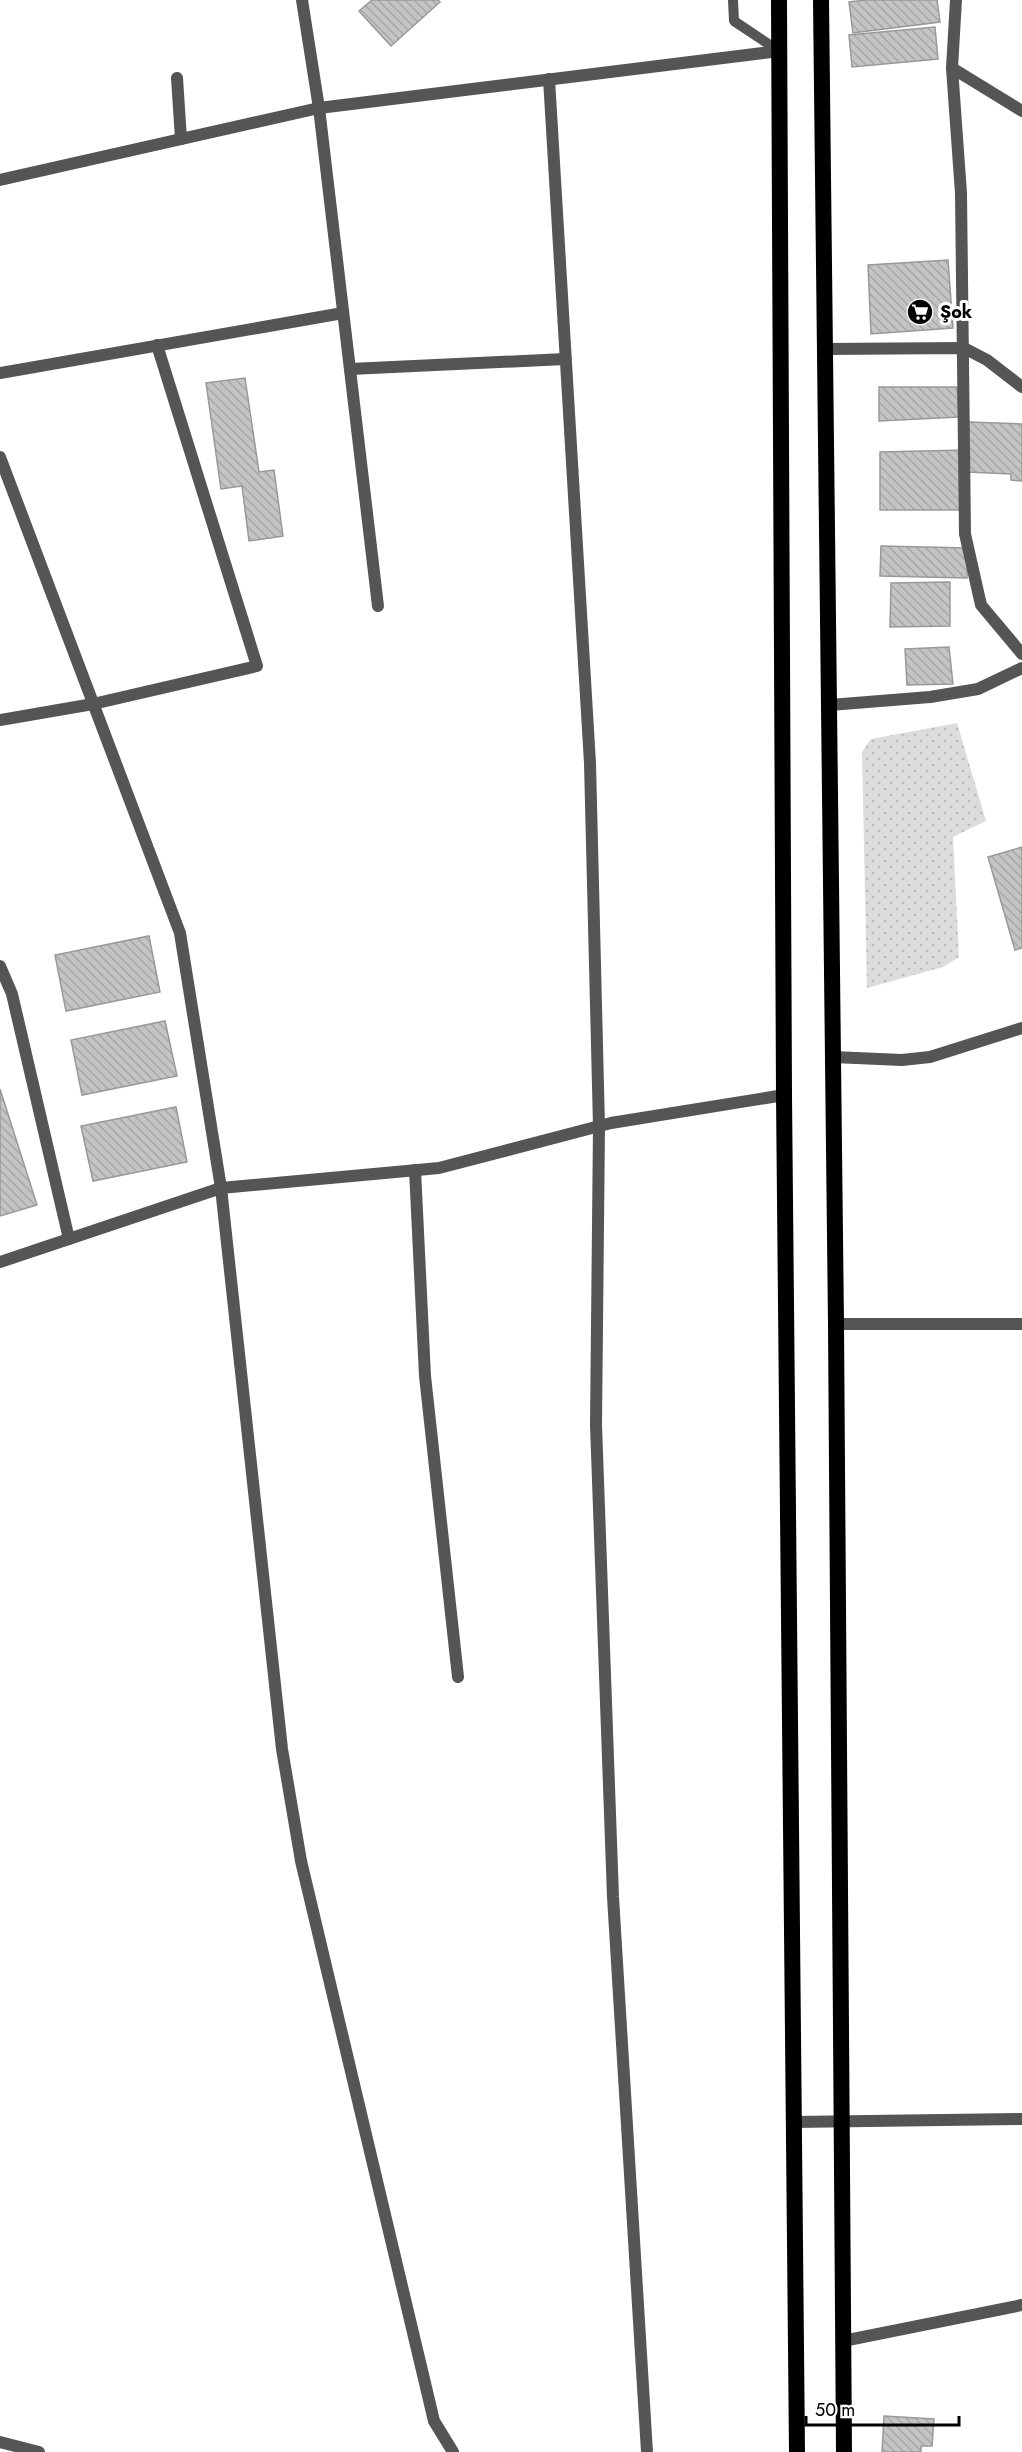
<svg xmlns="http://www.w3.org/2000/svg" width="1022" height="2452" font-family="Jost,sans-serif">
<defs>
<pattern id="park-dots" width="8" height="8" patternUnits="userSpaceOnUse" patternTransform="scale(1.5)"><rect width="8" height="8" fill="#dcdcdc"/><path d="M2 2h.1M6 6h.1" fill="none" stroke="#bbb" stroke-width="1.8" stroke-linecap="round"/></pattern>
<pattern id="building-back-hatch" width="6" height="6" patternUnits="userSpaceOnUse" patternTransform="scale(1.5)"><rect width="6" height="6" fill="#c4c4c4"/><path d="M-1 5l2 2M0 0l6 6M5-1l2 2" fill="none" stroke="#a7a7a7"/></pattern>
</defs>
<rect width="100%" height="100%" fill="#fff"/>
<path fill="url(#park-dots)" d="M957,723L986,821L953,837L959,957L943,967L867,988L862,752L871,739Z"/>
<g fill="url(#building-back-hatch)" stroke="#999" stroke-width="1.5">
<path d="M372,0H438L440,2L391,46L359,11Z"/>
<path d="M866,0H937L940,22L853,33L849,2Z"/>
<path d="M935,27L938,59L852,67L849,35Z"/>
<path d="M948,260L953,328L871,334L868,265Z"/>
<path d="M245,378L259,472L274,470L283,536L249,541L242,486L221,489L206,383Z"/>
<path d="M879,387H957L959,417L879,421Z"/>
<path d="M969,422L1022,424V481L1011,480V474L967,472Z"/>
<path d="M965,450V510H880V452Z"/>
<path d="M881,546L968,548L967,578L880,576Z"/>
<path d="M950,582V626L890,627L891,583Z"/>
<path d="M949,647L953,684L907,685L905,649Z"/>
<path d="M1022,847V948L1015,950L988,857Z"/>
<path d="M149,936L160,992L66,1011L55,955Z"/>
<path d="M165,1021L177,1076L82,1095L71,1040Z"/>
<path d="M0,1089L37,1205L0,1216Z"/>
<path d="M176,1107L187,1162L93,1181L81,1126Z"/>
<path d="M884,2416L934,2419L932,2446H921V2452H882Z"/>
</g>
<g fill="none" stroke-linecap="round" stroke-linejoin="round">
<path stroke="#555" stroke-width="10" d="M733,0L734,21L779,51"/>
<g stroke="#555" stroke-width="12">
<path d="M302,0L319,108L378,606"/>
<path d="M956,0L952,68L961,193L965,534L981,605L1022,654"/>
<path d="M952,68L1022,111"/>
<path d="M177,78L181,139"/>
<path d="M549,79L590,763L599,1126L596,1425L613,1897L647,2452"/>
<path d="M0,180L319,108L779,51"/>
<path d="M824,349L964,348L987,360L1022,387"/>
<path d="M350,369L565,359"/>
<path d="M0,373L343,313"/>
<path d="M0,457L180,933L221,1188L282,1749L301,1861L434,2421L453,2452"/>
<path d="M830,705L930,697L978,689L1022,668"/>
<path d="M0,720L93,704L257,666L157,345"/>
<path d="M0,966L12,994L69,1239"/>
<path d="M833,1057L902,1060L930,1057L1022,1028"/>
<path d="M415,1170L425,1376L458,1677"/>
<path d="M0,1262L221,1188L439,1168L611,1123L784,1095"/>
<path d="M836,1324H1022"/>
<path d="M793,2122L1022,2119"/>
<path d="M843,2341L1022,2305"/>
<path d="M0,2442L39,2452"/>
</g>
<g stroke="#000" stroke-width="16">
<path d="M779,0L784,1095L797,2452"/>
<path d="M821,0L836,1324L844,2452"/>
</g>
</g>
<defs>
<g id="supermarket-disc" transform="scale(1.35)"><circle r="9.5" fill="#000" stroke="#fff"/><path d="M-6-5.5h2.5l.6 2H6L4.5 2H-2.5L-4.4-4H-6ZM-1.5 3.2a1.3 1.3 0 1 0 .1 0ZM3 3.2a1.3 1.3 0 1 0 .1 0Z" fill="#fff"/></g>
</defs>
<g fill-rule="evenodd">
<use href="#supermarket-disc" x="920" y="312"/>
</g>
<g text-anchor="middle" stroke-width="6" stroke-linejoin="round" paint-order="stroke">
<g font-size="18" font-weight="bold" fill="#000" stroke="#fff" text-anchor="start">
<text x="940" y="318">Şok</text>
</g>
</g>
<path d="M806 2416v9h153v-9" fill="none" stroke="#000000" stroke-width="3"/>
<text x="815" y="2416" font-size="18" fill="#000000" stroke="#ffffff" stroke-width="4.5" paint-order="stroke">50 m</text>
</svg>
